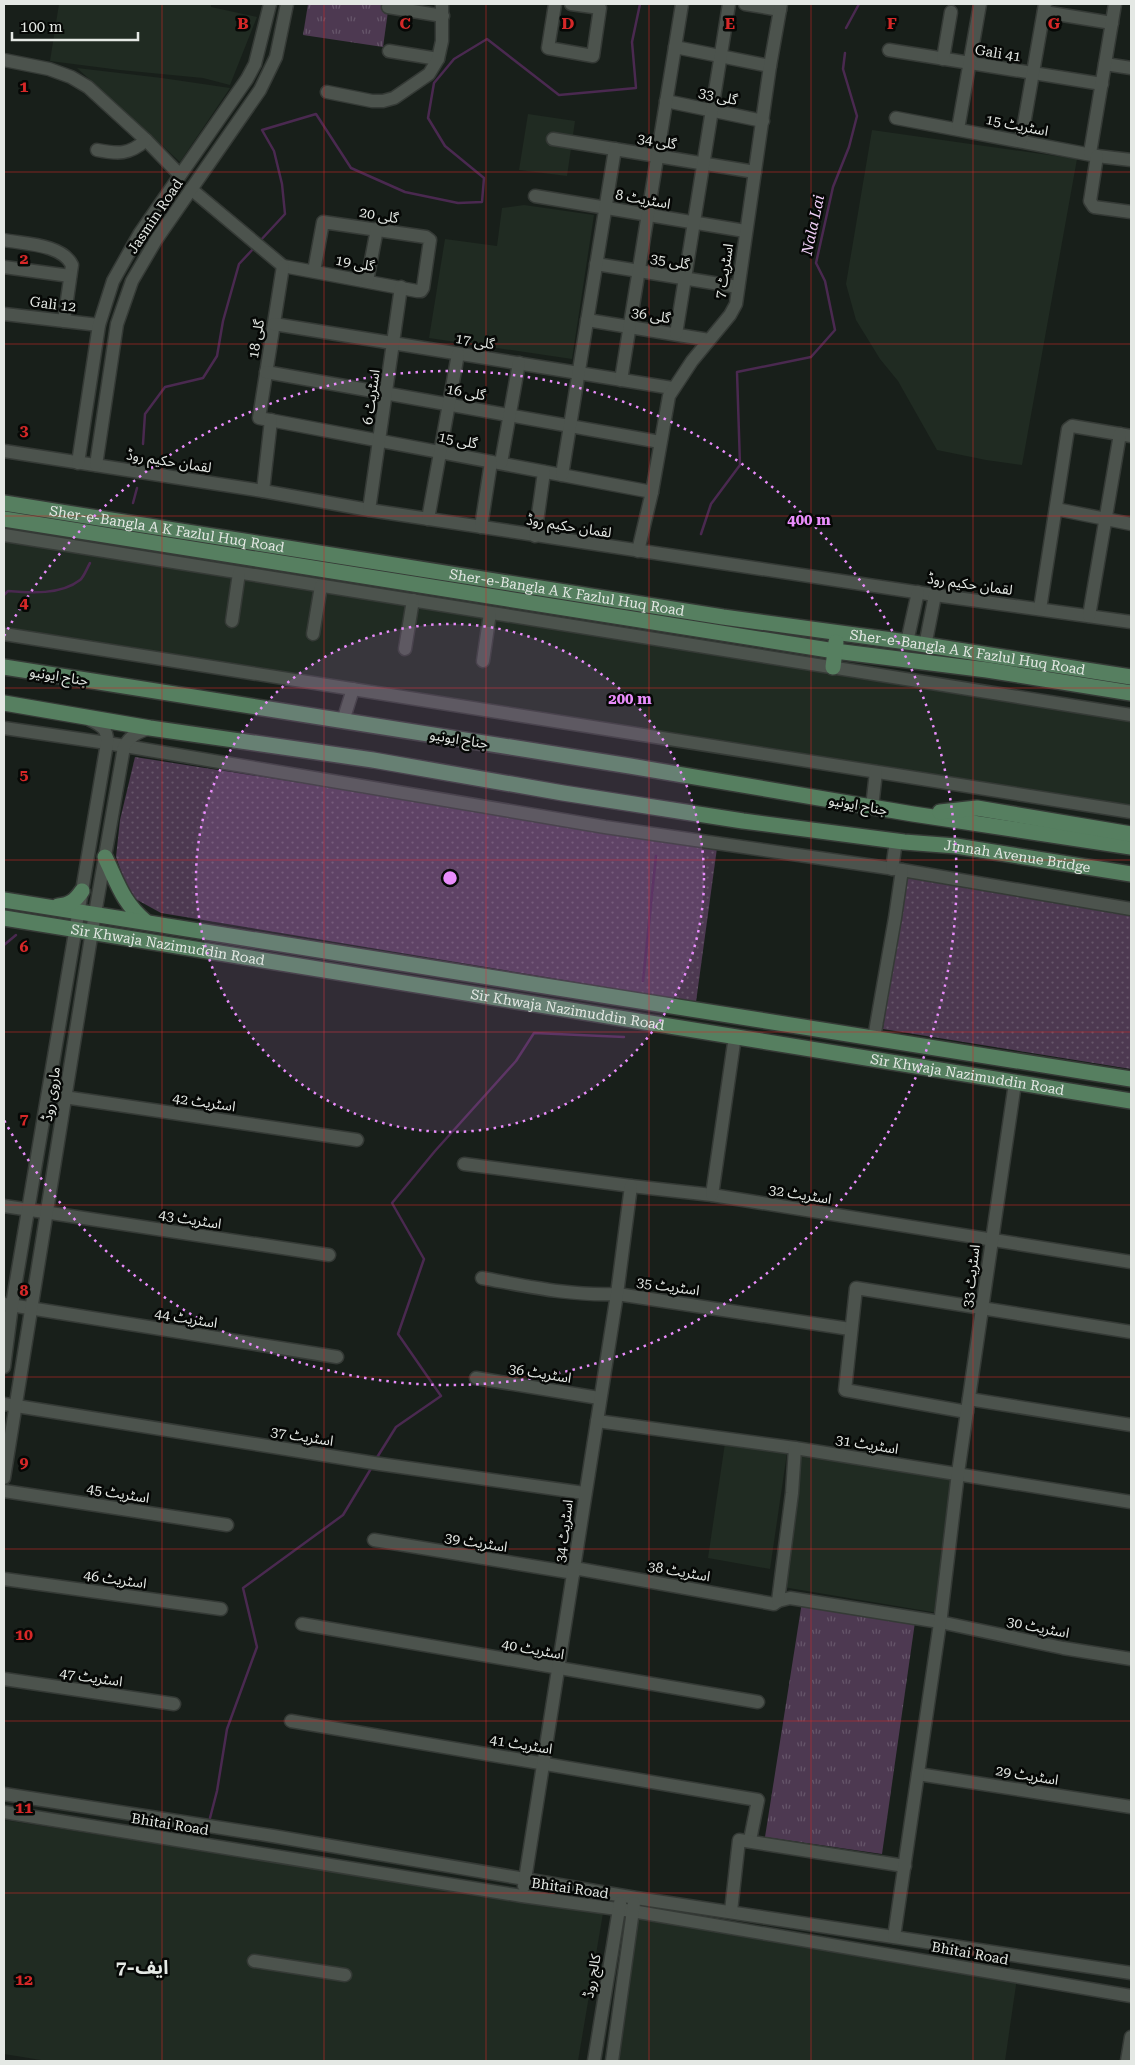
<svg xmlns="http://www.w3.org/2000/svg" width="1135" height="2065" font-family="'Roboto Serif','Noto Sans Arabic',serif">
<defs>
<pattern id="grass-dots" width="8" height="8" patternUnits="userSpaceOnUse" patternTransform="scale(1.25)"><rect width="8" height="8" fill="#4d3951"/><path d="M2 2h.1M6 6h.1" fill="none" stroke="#66566a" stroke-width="1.8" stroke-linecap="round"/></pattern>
<pattern id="park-tufts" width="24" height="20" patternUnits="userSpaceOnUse" patternTransform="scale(1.25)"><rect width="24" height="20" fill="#4d3951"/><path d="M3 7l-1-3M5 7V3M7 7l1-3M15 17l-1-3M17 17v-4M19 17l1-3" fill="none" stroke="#66566a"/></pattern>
</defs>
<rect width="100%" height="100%" fill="#181f1a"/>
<g fill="#202b22">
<path d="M59,4H211V7L257,17L230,85L203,78L120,70L50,61Z"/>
<path d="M77,68L162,78L230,88L180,162Z"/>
<path d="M528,114L575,121L567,176L519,170Z"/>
<path d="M872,130L1077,159L1022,465L986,460L937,450L898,381L880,359L856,320L846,284Z"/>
<path d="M524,205L594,215L572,359L429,338L445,239L497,246L502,208Z"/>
<path d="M4,535L1131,715V812L4,634Z"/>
<path d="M725,1443L787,1453L770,1569L708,1558Z"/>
<path d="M797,1455L956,1477L938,1613L777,1586Z"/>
<path d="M4,1820L603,1913L578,2061H47L4,2054Z"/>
<path d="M630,1918L1017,1978L1005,2061H608Z"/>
</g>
<g fill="url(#grass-dots)">
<path d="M135,757L717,848L696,1002L161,913L130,896L116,857L120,820Z"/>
<path d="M905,873L1131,904V1069L883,1029Z"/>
</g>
<g fill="url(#park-tufts)">
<path d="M308,4H389L383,47L303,35Z"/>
<path d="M802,1602L915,1622L882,1854L765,1837Z"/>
</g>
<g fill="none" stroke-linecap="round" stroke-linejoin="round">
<g stroke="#4a2950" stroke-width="2.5">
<path d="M846,28L859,4"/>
<path d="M259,242L285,214L282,184L274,151L262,130L316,114L351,168L405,192L458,203L482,202L484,178L445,146L428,118L434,83L454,59L487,39L559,95L636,88L632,42L640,4"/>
<path d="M143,444L145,414L165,387L203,378L217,356L223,321L239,264L254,248"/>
<path d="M133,503L137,488"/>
<path d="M701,534L711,504L740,465L737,372L811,357L835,330L825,281L816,263L833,187L849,147L857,116L843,69L845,53"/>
<path d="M4,595L8,591C30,593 61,595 80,580C84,577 87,568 90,563"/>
<path d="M4,945L16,935"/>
<path d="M643,981L656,856"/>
<path d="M376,1459L396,1427L441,1396L398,1334L424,1259L392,1203L435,1151L516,1061L534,1033L624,1037"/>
<path d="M210,1818L217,1791L227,1729L257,1647L243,1588L343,1515L372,1467"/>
</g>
<g stroke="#353a36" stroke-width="15">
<g id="minor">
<path d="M555,4L548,48L593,56L600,8L571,4"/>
<path d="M745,4L780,10"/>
<path d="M388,7L443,16"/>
<path d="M1044,12L1112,23"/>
<path d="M675,47L770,66"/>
<path d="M889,50L1102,84"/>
<path d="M389,51L438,59"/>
<path d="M943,59L951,12"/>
<path d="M4,60L49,69L71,77L88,87L146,140L180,175"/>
<path d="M1105,64L1131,68"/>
<path d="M327,92L372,101H383L394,98L429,74L438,59L442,41V4"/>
<path d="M666,101L763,121"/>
<path d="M896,118L1097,156L1131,160"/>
<path d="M958,129L980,4"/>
<path d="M553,139L755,172"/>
<path d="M1021,141L1045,4"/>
<path d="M97,150C118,154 129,155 146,140"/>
<path d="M1090,153L1115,4"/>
<path d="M1097,156L1090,201L1094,207L1131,212"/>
<path d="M191,189L283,266L417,291H421L423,288L430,240L426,237L323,222L314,271"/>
<path d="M535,196L745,231"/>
<path d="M4,240C24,244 62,244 72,265L64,321"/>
<path d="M596,264L738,287"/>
<path d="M283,266L259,418L652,492"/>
<path d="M4,267L70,276"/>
<path d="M367,281L377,229"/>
<path d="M4,314L99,325"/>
<path d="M587,320L709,340"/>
<path d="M274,324L672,388"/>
<path d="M676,334L729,4"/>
<path d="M266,372L660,442"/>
<path d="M621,380L682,4"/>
<path d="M4,451L263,491L369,510L935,595L1131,622"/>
<path d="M78,463L99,325L113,281L140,233L247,79L255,64L270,4"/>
<path d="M501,463L519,363"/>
<path d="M96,465L117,324L132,281L156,240L260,90L276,57L287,4"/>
<path d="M562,475L615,149"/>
<path d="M263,491L271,420"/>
<path d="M1056,509L1131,524"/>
<path d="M369,510L401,287"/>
<path d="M428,519L458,354"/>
<path d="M481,527L491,462"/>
<path d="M4,535L1131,715"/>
<path d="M535,536L544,472"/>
<path d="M638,551L652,492L669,396L692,361L730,315L736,304L770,66L781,4"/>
<path d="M1040,609L1068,429L1072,426L1131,436"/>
<path d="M1089,616L1120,434"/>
<path d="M232,621L239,573"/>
<path d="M4,634L1131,812"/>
<path d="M313,634L321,586"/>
<path d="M907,642L918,592"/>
<path d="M925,646L935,595"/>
<path d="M405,649L413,600"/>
<path d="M483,661L490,613"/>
<path d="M343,721L353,689"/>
<path d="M4,728L107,743L605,827L902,870L1131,909"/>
<path d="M872,807L876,772"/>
<path d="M892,869L896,841"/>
<path d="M874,1038L895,918L902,870"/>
<path d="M57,1096L357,1140"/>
<path d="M464,1164L631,1186L712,1195L1131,1262"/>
<path d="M712,1195L735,1036"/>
<path d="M4,1206L329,1255"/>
<path d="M482,1278C527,1286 570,1296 617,1294L850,1329"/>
<path d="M4,1304L337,1357"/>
<path d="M4,1367L12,1305L107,743C108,729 101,725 90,720"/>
<path d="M476,1378L599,1398"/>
<path d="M969,1399L1131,1425"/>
<path d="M4,1404L380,1464L584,1493"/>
<path d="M967,1412L845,1390L856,1288L1131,1332"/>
<path d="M597,1421L795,1448L1131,1502"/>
<path d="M4,1478L92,931L124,747C130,735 139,732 150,728"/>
<path d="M4,1491L227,1525"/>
<path d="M374,1540L574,1573"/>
<path d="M574,1568L774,1604L778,1601L790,1598L940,1622L1063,1648L1131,1659"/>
<path d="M4,1579L221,1609"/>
<path d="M778,1601L792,1493L795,1448"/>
<path d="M302,1624L758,1702"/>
<path d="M4,1679L174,1704"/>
<path d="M291,1721L758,1800L750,1840"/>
<path d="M918,1774L1131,1807"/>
<path d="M4,1794L273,1836L636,1898L1131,1973"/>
<path d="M4,1812L522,1896L632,1911L1131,1996"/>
<path d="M524,1886L617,1294L631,1186"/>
<path d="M731,1911L739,1840L905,1866"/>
<path d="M894,1937L941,1616L958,1473L1015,1083"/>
<path d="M254,1961L345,1975"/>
<path d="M594,2061L620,1903"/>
<path d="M612,2061L634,1903"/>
<path d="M1127,2061L1131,2037"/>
</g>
</g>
<g stroke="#353a36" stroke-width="18">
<g id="major">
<path id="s1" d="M4,503L723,617L907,642L1131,677"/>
<path d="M4,519L835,651L987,670L1131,693"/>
<path d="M4,667L630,766L913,814L1131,847"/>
<path d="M833,667L836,642"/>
<path id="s2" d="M4,703L150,728L373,760L563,793L743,821L904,842L956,846L1131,874"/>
<path d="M940,812L977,808L1131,834"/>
<path d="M105,857C118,884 123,903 146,922"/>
<path d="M4,900L1131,1079"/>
<path d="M58,906C70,905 75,901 82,891"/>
<path id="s3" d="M4,918L1131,1101"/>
</g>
</g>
<use href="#minor" stroke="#4c534d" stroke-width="12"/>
<use href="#major" stroke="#567f60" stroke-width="15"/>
</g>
<path fill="none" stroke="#d62828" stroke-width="1" stroke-opacity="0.55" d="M162,4V2061M324,4V2061M486,4V2061M649,4V2061M811,4V2061M973,4V2061M4,172H1131M4,344H1131M4,516H1131M4,688H1131M4,860H1131M4,1032H1131M4,1205H1131M4,1377H1131M4,1549H1131M4,1721H1131M4,1893H1131"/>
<circle cx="450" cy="878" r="254" fill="#ea8dfc" fill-opacity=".12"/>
<g fill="none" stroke="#ea8dfc" stroke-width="2.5" stroke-dasharray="2.5 5">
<circle cx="450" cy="878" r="254"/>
<path d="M4 636A507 507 0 1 1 4 1120"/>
</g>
<g text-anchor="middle" stroke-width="5" stroke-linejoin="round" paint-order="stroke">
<g font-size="14" fill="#e4e8e4" stroke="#060806">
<text transform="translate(998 53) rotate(9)" y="5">Gali 41</text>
<text transform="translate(718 96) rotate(12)" y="5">گلی 33</text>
<text transform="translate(1017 125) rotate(11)" y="5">اسٹریٹ 15</text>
<text transform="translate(657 141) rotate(9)" y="5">گلی 34</text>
<text transform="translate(643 199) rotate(10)" y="5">اسٹریٹ 8</text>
<text transform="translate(379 215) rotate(9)" y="5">گلی 20</text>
<text transform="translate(155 216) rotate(-56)" y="5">Jasmin Road</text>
<text transform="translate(670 261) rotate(9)" y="5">گلی 35</text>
<text transform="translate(355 263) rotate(10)" y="5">گلی 19</text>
<text transform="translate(724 271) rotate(-81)" y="5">اسٹریٹ 7</text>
<text transform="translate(53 304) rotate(7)" y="5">Gali 12</text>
<text transform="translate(651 315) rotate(9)" y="5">گلی 36</text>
<text transform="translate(256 339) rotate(-81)" y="5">گلی 18</text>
<text transform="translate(475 341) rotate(9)" y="5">گلی 17</text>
<text transform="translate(466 392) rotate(10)" y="5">گلی 16</text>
<text transform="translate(371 397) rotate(-82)" y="5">اسٹریٹ 6</text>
<text transform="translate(458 440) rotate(11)" y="5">گلی 15</text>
<text transform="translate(169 461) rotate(9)" y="5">لقمان حکیم روڈ</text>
<text transform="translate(569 526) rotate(9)" y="5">لقمان حکیم روڈ</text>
<text dy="5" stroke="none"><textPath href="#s1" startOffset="165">Sher-e-Bangla A K Fazlul Huq Road</textPath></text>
<text transform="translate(970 584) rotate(8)" y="5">لقمان حکیم روڈ</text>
<text dy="5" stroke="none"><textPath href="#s1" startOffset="570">Sher-e-Bangla A K Fazlul Huq Road</textPath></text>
<text dy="5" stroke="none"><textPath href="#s1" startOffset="975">Sher-e-Bangla A K Fazlul Huq Road</textPath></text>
<text transform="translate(59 676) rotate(9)" y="5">جناح ایونیو</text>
<text transform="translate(459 739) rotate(9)" y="5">جناح ایونیو</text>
<text transform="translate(858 805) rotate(10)" y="5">جناح ایونیو</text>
<text dy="5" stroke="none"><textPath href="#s2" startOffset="1025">Jinnah Avenue Bridge</textPath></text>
<text dy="5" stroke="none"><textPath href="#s3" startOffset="166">Sir Khwaja Nazimuddin Road</textPath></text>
<text dy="5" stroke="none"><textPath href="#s3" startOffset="571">Sir Khwaja Nazimuddin Road</textPath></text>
<text dy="5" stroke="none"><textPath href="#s3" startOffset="976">Sir Khwaja Nazimuddin Road</textPath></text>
<text transform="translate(51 1094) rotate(-81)" y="5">ماروی روڈ</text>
<text transform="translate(204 1102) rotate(8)" y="5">اسٹریٹ 42</text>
<text transform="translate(800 1194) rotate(9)" y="5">اسٹریٹ 32</text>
<text transform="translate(190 1219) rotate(9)" y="5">اسٹریٹ 43</text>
<text transform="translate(971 1276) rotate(-83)" y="5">اسٹریٹ 33</text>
<text transform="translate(668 1286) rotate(8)" y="5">اسٹریٹ 35</text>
<text transform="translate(186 1318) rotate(9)" y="5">اسٹریٹ 44</text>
<text transform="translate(540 1373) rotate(9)" y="5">اسٹریٹ 36</text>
<text transform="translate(302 1436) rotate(9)" y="5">اسٹریٹ 37</text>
<text transform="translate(867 1444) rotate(9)" y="5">اسٹریٹ 31</text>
<text transform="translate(118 1493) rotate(9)" y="5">اسٹریٹ 45</text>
<text transform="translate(564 1531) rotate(-83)" y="5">اسٹریٹ 34</text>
<text transform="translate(476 1542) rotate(9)" y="5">اسٹریٹ 39</text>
<text transform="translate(679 1571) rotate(10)" y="5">اسٹریٹ 38</text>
<text transform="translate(115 1579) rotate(8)" y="5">اسٹریٹ 46</text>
<text transform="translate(1038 1627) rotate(11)" y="5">اسٹریٹ 30</text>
<text transform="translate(533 1649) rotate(10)" y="5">اسٹریٹ 40</text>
<text transform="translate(91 1677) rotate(8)" y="5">اسٹریٹ 47</text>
<text transform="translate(521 1744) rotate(9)" y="5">اسٹریٹ 41</text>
<text transform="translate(1027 1775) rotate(9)" y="5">اسٹریٹ 29</text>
<text transform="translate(170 1824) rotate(9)" y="5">Bhitai Road</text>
<text transform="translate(570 1888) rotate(8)" y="5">Bhitai Road</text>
<text transform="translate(970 1953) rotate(10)" y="5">Bhitai Road</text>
<text transform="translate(592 1976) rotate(-80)" y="5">کالج روڈ</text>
</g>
<g font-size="15" font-style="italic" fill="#f4d2fb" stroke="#060806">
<text transform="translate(813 225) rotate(-78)" y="5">Nala Lai</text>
</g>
<g font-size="19" font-weight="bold" fill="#e4e8e4" stroke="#060806">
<text x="142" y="1974">ایف-7</text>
</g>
</g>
<g font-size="16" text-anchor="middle" font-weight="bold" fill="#d62828" stroke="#060806" stroke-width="5" stroke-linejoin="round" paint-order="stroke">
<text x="243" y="29">B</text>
<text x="405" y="29">C</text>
<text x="568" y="29">D</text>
<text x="730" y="29">E</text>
<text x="892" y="29">F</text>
<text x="1054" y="29">G</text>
<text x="24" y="92">1</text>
<text x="24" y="264">2</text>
<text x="24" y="436">3</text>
<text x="24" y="608">4</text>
<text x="24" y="780">5</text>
<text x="24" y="952">6</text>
<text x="24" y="1124">7</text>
<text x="24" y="1296">8</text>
<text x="24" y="1468">9</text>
<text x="24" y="1640">10</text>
<text x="24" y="1813">11</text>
<text x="24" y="1985">12</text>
</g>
<circle cx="450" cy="878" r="8" fill="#ea8dfc" stroke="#060806" stroke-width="2.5"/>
<g font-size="15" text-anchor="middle" font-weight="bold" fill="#ea8dfc" stroke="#060806" stroke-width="5" stroke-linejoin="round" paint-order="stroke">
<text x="809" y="525">400 m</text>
<text x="630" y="704">200 m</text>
</g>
<rect width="1135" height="2065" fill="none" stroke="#e4e8e4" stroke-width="10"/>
<path d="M12 32v8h126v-8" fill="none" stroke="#e4e8e4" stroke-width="2.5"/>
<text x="20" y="32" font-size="15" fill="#e4e8e4" stroke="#060806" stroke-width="4" paint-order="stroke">100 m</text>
</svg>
